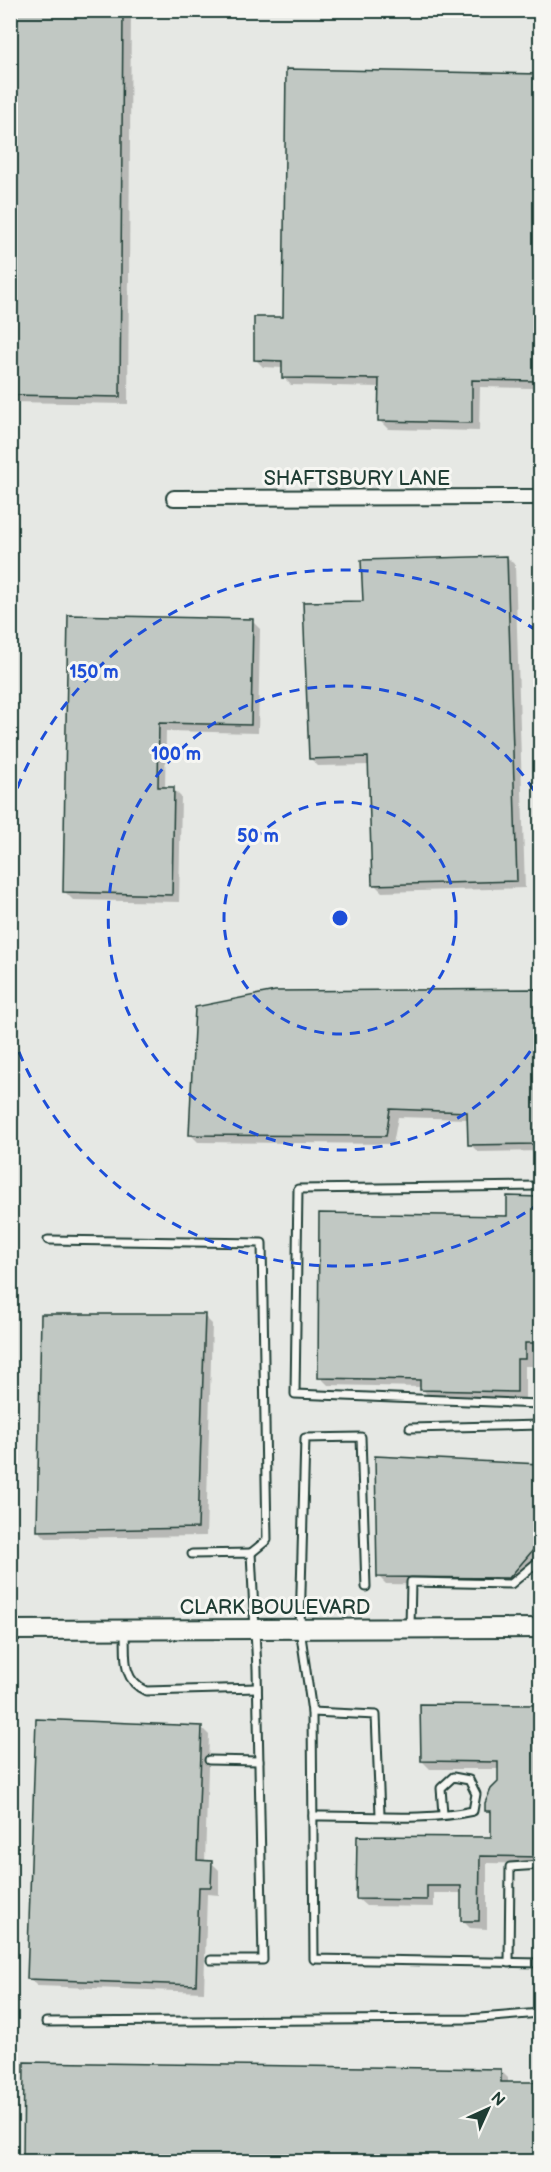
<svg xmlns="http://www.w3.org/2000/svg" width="551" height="2172" font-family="'Balsamiq Sans',sans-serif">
<rect width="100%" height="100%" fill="#f6f6f2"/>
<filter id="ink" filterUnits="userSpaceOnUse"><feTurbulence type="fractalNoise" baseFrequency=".0167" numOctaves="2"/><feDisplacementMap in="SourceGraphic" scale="12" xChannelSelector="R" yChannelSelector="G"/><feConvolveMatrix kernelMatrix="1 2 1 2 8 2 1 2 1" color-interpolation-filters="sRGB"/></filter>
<g filter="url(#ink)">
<rect fill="#e6e8e4" x="11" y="11" width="529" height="2150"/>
<g fill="#0003">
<path d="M10,10H131L128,404L10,402Z"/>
<path d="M288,71L540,75V395L533,388L480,387L479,431L388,429L380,421V387L291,385L283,377V368L263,367L255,359L284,319Z"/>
<path d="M507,557L515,565L525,888L382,892L374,884L370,765L318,766L310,758L364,602Z"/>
<path d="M70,617L252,621L260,629L258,733L166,731L165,789H173L181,797L179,902L73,900L65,892Z"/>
<path d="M540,991V1151L478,1152L470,1144L468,1119L398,1117L393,1144L198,1142L190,1134L275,993Z"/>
<path d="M509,1198H540V1351H532V1366H525V1399L429,1397L421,1387L328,1385L320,1377L508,1217Z"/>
<path d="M204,1316L212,1324L206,1536L46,1538L38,1530Z"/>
<path d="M377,1458L540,1465V1558L517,1586L386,1584L378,1576Z"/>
<path d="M421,1705L540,1706V1864L487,1863V1929L470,1928L462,1920L463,1893H434V1907L366,1906L358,1899L492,1838L493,1816L486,1810L500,1782V1769H430L422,1761Z"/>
<path d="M201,1727L209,1735L205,1862H211L219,1870V1895L207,1894L204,1992L37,1986L29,1978Z"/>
<path d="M500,2070L508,2078V2083L540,2084V2162H24Z"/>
</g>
<g fill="#c1c8c3" stroke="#1f3d34" stroke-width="1.5">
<path d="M10,10H123L120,397L10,395Z"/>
<path d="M286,69L540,74V381L472,380V423L378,421L379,379L282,378V361L254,360V317H283Z"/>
<path d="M507,556L517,881L372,885L368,757L309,759L303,602L363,601L361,560Z"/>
<path d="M68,615L253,619L251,725L159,723L158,787H174L172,895L63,892Z"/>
<path d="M540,989V1144L468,1145L467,1112L390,1109L386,1136L189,1135L195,1007L275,991Z"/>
<path d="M507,1196L540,1197V1343H525V1359H517V1392L420,1390V1380L318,1378L319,1213L507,1216Z"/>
<path d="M41,1314H205L198,1528L37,1531Z"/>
<path d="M375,1456L540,1464V1542L509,1578L377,1577Z"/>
<path d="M420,1704L540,1705V1857L480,1856L479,1921H461V1886H427V1900L356,1899L357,1836L491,1837V1811H485V1803L491,1789L498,1782V1762L421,1761Z"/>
<path d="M36,1719L202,1726L197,1860L212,1861L211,1887H199L196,1985L27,1979Z"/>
<path d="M24,2062L501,2069V2082H540V2162H23Z"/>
</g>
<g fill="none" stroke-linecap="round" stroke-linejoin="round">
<g stroke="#1f3d34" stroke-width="11">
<g id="lane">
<path d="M540,1186L298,1189L295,1394L540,1404"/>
<path d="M48,1240L262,1243L267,1540L251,1553"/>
<path d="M410,1428L540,1425"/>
<path d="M192,1554L251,1553L257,1669L263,1960H211"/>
<path d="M366,1587L361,1437L305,1438L300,1629L312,1712L314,1959L540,1963"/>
<path d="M410,1626L411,1582L511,1584L540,1560"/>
<path d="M125,1632C126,1656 121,1680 146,1691L257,1688"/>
<path d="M312,1712L376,1715L380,1815"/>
<path d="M209,1760L259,1761"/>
<path d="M313,1816C365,1815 422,1822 473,1811L476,1794L469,1780L453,1777L441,1788L443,1814"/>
<path d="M509,1963L510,1867L540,1865"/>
<path d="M46,2022L468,2019L540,2013"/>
</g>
</g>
<g stroke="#1f3d34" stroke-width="18">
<path id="street" d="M174,498L540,497"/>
</g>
<g stroke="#1f3d34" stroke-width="22">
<path id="secondary" d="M10,1630L540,1628"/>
</g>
<use href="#lane" stroke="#f6f6f2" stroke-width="7"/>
<use href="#street" stroke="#f6f6f2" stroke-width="14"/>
<use href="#secondary" stroke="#f6f6f2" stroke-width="18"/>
<path stroke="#1f3d34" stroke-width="4.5" stroke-dasharray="9 4.5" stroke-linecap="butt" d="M10,710L13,755L10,1080"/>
</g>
</g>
<g fill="none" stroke="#1d4ed8" stroke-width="3" stroke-dasharray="10 8">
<circle cx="340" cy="918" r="116"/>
<path d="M540 1036A232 232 0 1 1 540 800"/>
<path d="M540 1203A348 348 0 0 1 11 1031M11 805A348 348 0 0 1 540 633"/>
</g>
<g text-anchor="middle" stroke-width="6" stroke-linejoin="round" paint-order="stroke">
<g font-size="20" fill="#1f3d34" stroke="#f6f6f2">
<text x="357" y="485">SHAFTSBURY LANE</text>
<text x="275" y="1614">CLARK BOULEVARD</text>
</g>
</g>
<circle cx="340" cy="918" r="9" fill="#1d4ed8" stroke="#f6f6f2" stroke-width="3"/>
<g font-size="18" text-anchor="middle" font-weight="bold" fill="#1d4ed8" stroke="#f6f6f2" stroke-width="6" stroke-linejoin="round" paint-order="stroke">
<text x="94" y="678">150 m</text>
<text x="176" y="760">100 m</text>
<text x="258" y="842">50 m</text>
</g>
<rect width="551" height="2172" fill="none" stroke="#f6f6f2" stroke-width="36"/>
<rect x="18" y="18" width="515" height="2136" fill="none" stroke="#1f3d34" stroke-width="2" filter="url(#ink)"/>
<g transform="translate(488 2109) rotate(45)" stroke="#f6f6f2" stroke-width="4.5" paint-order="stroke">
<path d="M0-4.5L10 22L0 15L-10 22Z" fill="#1f3d34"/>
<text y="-9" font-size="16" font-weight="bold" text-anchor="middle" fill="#1f3d34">N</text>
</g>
</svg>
